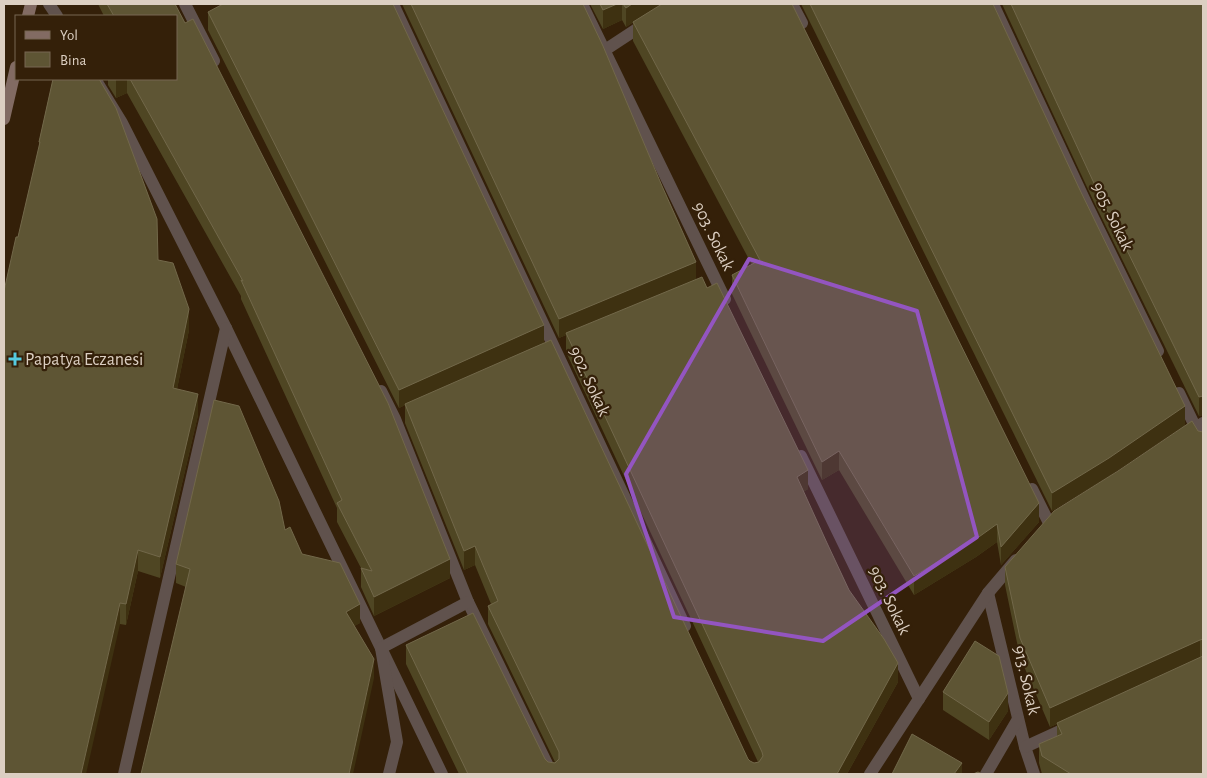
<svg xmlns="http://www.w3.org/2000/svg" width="1207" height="778" font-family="'Alegreya Sans',sans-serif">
<rect width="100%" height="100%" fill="#342009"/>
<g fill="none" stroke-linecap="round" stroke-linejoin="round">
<g stroke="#60524d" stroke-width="12">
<path d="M49,4L57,16"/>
<path d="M185,4L214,61"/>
<path d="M393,4L685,626"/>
<path d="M582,4L725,299"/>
<path d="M792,4L802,23"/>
<path d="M993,4L1086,203L1158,351"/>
<path d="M605,50L675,4"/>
<path d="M95,79L122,123L226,328L442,774"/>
<path d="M381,391L395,419L468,602L552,774"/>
<path d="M1179,393L1203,443"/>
<path d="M1182,437L1203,423"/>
<path d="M801,456L919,699"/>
<path d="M1032,489L1049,523"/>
<path d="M988,593L1025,747L1034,774"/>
<path d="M1025,747L1071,726"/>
<path d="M124,774L226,328"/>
<path d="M389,774L397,742L381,648L468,602"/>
<path d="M870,774L988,593L1016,560"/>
<path d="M986,774L1018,719"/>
</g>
<g stroke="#826b63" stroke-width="12">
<path d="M28,16L31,4"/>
<path d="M4,119L16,67"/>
</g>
</g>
<g fill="#4f4623">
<path d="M98,4H175L450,578L374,616L361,587V568L337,522V508L241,299V296L127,93L116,98L108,85V79H176V16H104Z"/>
<path d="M402,4H583L696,279L707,288L808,489L803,492L849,590L898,682L847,774H459L406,664V645L548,762H555L488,624V606L491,604L475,565L464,570L405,423V405L399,408L208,30V12L544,343L748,759L750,761L754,763L758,762L566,352V335L559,338Z"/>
<path d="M590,4H661L626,27L622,20L603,29Z"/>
<path d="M801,4H993L1185,425L1109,476L1052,511Z"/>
<path d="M1002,4H1203V415L1199,416L1093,200Z"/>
<path d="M633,22L1039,522L1001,565L997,542L976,557L914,595L839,470L822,480L732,294V275L752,265L633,41Z"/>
<path d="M53,79L158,260L189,330L177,389L198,415L160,578L138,571L126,625L120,624L18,237L39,149V142Z"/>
<path d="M1198,431L1203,432V774H1042L1039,763V744L1057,737V724L1050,727L1020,657L1005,585V567Z"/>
<path d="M285,530L302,554L360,623L354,626L374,678L186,587L176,583V564Z"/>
<path d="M943,692L1008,711L989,740L943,710Z"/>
</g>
<g fill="#3e3111">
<path d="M617,4H622V20L603,29V10Z"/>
<path d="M632,4H661L626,27V8Z"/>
<path d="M116,79H127V93L116,98Z"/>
<path d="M696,262V281L559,338V319Z"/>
<path d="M189,309V330L173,409V388Z"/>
<path d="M544,325V344L399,408V390Z"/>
<path d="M198,394V415L160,578V557Z"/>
<path d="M1203,396V415L1199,416V397Z"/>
<path d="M1185,406V425L1109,476L1052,511V493Z"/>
<path d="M839,451V470L822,480V462Z"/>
<path d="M808,470V489L797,496V477Z"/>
<path d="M1039,503V522L1001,565V547Z"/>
<path d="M997,524V542L976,557L914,595V576Z"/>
<path d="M475,546V565L464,570V551Z"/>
<path d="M138,550V571L126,625V604Z"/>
<path d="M450,559V578L374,616V597Z"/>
<path d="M120,603V624L86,774H81Z"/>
<path d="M360,604V623L346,631V612Z"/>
<path d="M1200,640V659L1050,727V708Z"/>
<path d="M374,659V678L353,774H349Z"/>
<path d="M898,663V682L847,774H837Z"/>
<path d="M1008,693V711L989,740V722Z"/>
<path d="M962,763V774H954Z"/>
</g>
<g fill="#5e5534" stroke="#72684a">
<path d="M107,4H175L185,23L193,19L388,403L450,559L374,597L361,568L372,571L337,503L342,500L241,280L243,281L130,79H176V16H114Z"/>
<path d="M223,4H393L544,325L399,390L208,12Z"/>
<path d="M411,4H583L603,46L662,186L696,262L559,319Z"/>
<path d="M600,4H617L603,10Z"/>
<path d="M623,4H632L626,8Z"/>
<path d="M662,4H792L1039,503L1001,547L997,524L976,539L914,576L839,451L822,462L732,275L760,260L633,22Z"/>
<path d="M810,4H993L1079,188L1185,406L1109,458L1052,493Z"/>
<path d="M1011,4H1203V396L1199,397L1093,181Z"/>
<path d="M53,79H99L116,108L157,219L158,260L173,263L189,309L173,388L198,394L160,557L138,550L126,604L120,603L81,774H4V291L16,237H18L40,142H39Z"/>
<path d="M702,277L707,288L717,283L808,470L797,477L827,543L849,590L884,639L898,663L837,774H468L406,645L473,613L545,759L548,762L555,763L559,759V752L488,606L498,601L475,546L464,551L405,404L551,340L748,759L750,761L754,763L759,762L763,756L762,752L566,333Z"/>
<path d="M214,400L239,406L279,501L285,530L290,527L302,554L340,563L360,604L346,612L374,659L349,774H141L190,569L176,564Z"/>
<path d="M1192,421L1198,431L1203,432V639L1200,640L1050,708L1020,638L1005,567L1054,511L1118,471Z"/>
<path d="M975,641L999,656L1008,693L989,722L943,692Z"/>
<path d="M1203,656V774H1071L1042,756L1039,744L1062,734L1057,723Z"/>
<path d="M912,734L962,763L954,774H892Z"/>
<path d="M978,772L982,774H973Z"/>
</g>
<path fill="#9355c0" fill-opacity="0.2" stroke="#9355c0" stroke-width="4" stroke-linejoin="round" d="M749,259L917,311L977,537L823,641L674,617L626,474Z"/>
<path fill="#55cadf" stroke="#342009" stroke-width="2" d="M12.5 351.5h5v5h5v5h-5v5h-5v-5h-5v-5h5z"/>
<g text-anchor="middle" stroke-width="4.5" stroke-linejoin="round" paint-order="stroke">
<g font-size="18" fill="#dccfc2" stroke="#342009">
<text transform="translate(1113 216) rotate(64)" y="6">905. Sokak</text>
<text transform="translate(714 236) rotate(64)" y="6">903. Sokak</text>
<text transform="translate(590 381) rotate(65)" y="6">902. Sokak</text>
<text transform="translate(890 600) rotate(64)" y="6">903. Sokak</text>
<text transform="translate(1027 680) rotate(77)" y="6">913. Sokak</text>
</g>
<g font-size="18" fill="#dccfc2" stroke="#342009" text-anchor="start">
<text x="25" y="365">Papatya Eczanesi</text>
</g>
</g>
<rect width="1207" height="778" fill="none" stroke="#dccfc2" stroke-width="10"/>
<rect x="15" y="15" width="162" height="65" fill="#342009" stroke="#776653"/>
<rect x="25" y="31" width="25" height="8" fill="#826b63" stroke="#776653"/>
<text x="60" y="40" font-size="15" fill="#dccfc2">Yol</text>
<rect x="25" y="52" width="25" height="15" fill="#5e5534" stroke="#776653"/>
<text x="60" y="65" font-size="15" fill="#dccfc2">Bina</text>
</svg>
